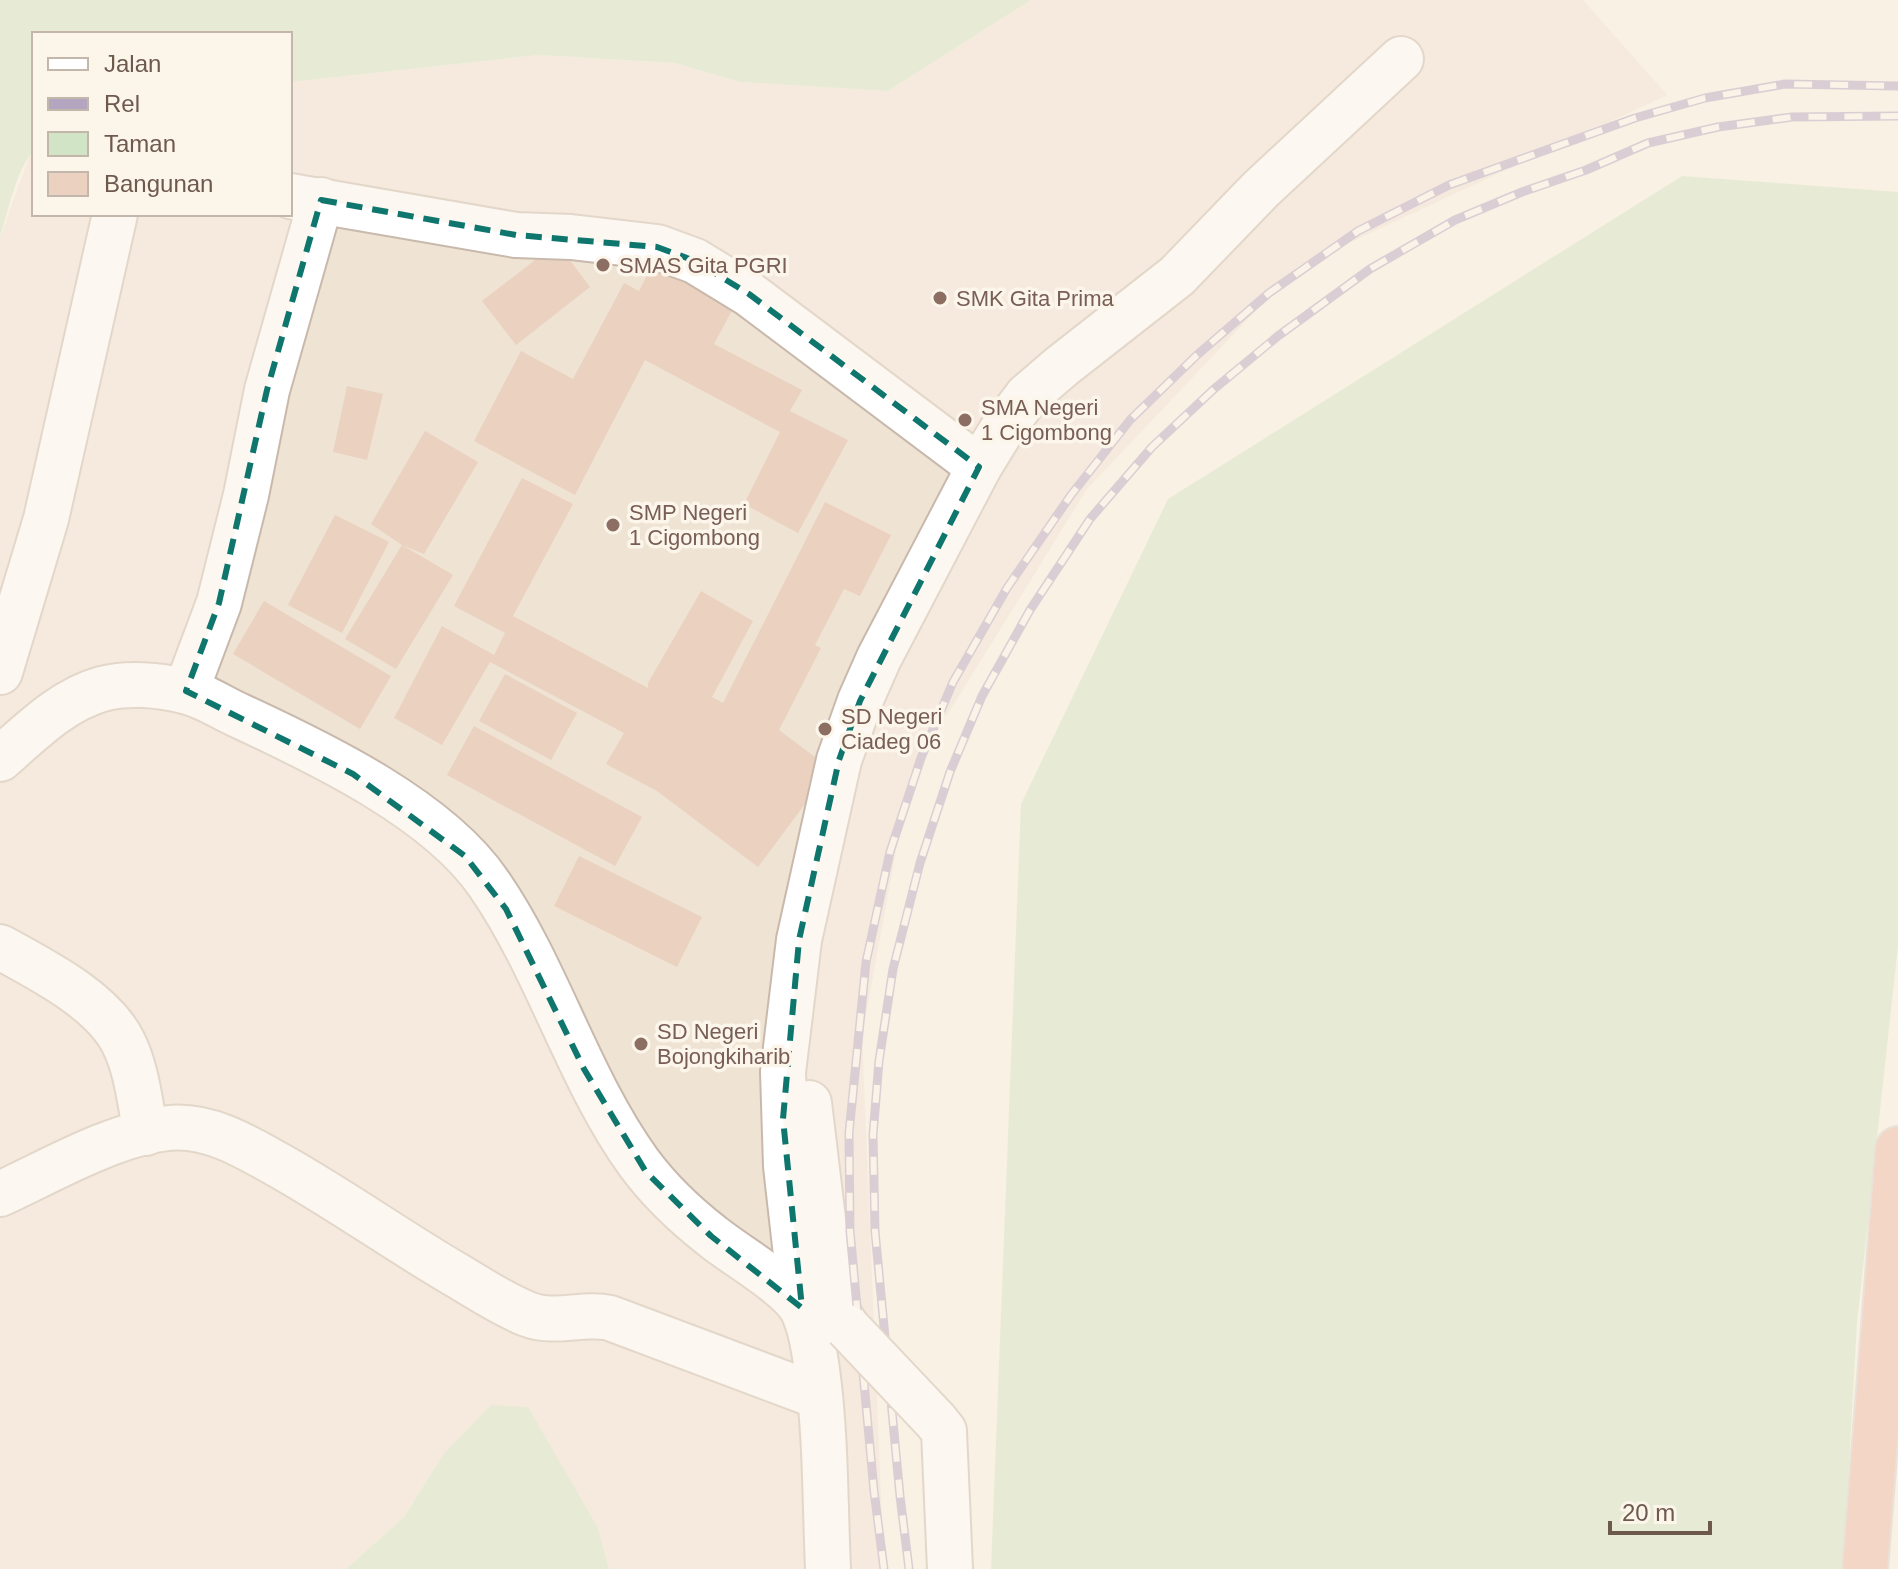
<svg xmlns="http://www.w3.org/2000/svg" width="1898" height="1569" font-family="Helvetica,sans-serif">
<rect width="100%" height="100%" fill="#f9f1e4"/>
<path fill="#efe3d4" d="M1031,0H1583L1667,95L1297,267L1087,489L910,775L862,1036L884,1569H609L598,1528L442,1456L404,1517L346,1569H0V238L29,157L34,150V214H290V82L539,55L675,63L740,82L888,91Z"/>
<g fill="#d1e4c5">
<path d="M0,0H1031L888,91L740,82L675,63L539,55L290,82V34H34V150C15,172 9,210 0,237Z"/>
<path d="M1682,176L1898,192V945L1857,1323L1843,1569H991L1021,804L1168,499Z"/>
<path d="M491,1405L528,1407L598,1528L609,1569H346L404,1517L442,1456Z"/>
</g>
<g fill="#ead1c0">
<path d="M557,243L590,287L516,345L482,301Z"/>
<path d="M656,258L737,301L714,344L802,390L790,411L848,440L798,533L744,504L780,432L645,360L575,495L474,441L521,351L573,379L624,283L639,291Z"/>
<path d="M347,386L383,394L367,460L333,452Z"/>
<path d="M425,431L478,462L424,554L402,545L453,575L396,669L345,639L402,545L371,524Z"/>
<path d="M522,478L573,504L513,616L648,688V683L701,591L753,621L712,697L723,703L825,502L891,535L860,596L844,589L815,645L821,648L779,730L831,769L758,867L657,791L606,764L624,733L490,662L442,745L394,718L442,626L494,655L505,633L454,606Z"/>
<path d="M335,515L389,542L342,633L288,605Z"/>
<path d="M264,601L391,676L360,729L233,654Z"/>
<path d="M505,674L577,713L551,760L479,721Z"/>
<path d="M474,726L642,817L615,866L447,775Z"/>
<path d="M579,856L702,917L677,967L554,906Z"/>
</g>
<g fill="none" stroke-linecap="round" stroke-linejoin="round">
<g stroke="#c8b9ac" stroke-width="48">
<g id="minor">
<path d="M290,196L516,235L571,237L657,247L695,261L749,294L979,467"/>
<path d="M0,672L46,519L115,214"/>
<path d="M186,691L219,603L246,495L267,390L321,200"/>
<path d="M0,759C30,733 62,700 102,689C127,682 159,685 184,691C203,695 222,708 240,716C320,753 439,810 489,884C549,971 577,1077 639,1163C659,1190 685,1215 712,1236C735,1255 789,1285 802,1309C811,1327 814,1350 817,1370C826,1435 825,1503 828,1569"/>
<path d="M0,947C40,969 102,1000 123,1042C137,1069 140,1104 146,1133"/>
<path d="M809,1103L831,1286L838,1313L847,1327"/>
<path d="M0,1194C52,1170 113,1134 169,1128C210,1124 248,1148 282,1167C342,1201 398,1241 458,1276C480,1289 502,1304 527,1314C554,1325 582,1312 610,1318L820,1397"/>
<path d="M802,1308L786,1166L783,1072L799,940L839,760L860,701L879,658L979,467L1003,428L1027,396L1062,366L1177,276L1260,190L1401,59"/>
<path d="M936,1421L944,1431L950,1569"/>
</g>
</g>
<g stroke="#d6d1cd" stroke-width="48">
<path id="highway" d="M1865,1569L1898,1149"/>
</g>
<use href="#minor" stroke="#fff" stroke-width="44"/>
<use href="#highway" stroke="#ebb6a3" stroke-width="44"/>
<g stroke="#b4a5c0" stroke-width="9">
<g id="rail">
<path d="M884,1569L874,1491L850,1231L849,1133L866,962L890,852L921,758L953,682L1007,588L1071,495L1130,420L1197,355L1269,293L1358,231L1449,185L1635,118L1705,98L1785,84L1898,86"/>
<path d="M909,1569L900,1496L875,1231L873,1135L879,1061L893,969L920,863L950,772L982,696L1030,610L1090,519L1152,447L1214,389L1278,336L1370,269L1455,220L1522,192L1586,170L1648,143L1718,127L1792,117L1898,116"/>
</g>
</g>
<use href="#rail" stroke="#fcf5ea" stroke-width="6" stroke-dasharray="18" stroke-linecap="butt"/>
<g stroke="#c8b9ac" stroke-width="48" stroke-linecap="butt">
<path id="minor-bridge" d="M847,1327L936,1421"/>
</g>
<use href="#minor-bridge" stroke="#fff" stroke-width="44"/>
</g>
<path d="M0 0H1898V1569H0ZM321,200L516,235L657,247L695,261L749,294L979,467L860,701L839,760L799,940L783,1119L802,1308L711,1236L646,1172L584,1069L506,909L465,856L353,774L186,691L219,603L267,390Z" fill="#f9f1e4" fill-opacity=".55" fill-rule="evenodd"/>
<path fill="none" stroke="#0f766e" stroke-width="6" stroke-dasharray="16 10" stroke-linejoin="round" d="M321,200L516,235L657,247L695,261L749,294L979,467L860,701L839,760L799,940L783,1119L802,1308L711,1236L646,1172L584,1069L506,909L465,856L353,774L186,691L219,603L267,390Z"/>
<g fill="#8d6e63" stroke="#fcf5ea" stroke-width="3">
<circle cx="603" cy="265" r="8"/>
<circle cx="940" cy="298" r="8"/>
<circle cx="965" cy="420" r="8"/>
<circle cx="613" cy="525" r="8"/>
<circle cx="825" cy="729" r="8"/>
<circle cx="641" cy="1044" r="8"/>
</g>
<g text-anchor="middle" stroke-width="7" stroke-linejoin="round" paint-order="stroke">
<g font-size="22" fill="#785e54" stroke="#fcf5ea" text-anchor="start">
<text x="619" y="273">SMAS Gita PGRI</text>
<text x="956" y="306">SMK Gita Prima</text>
<text x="981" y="415">SMA Negeri<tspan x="981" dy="25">1 Cigombong</tspan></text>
<text x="629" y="520">SMP Negeri<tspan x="629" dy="25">1 Cigombong</tspan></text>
<text x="841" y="724">SD Negeri<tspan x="841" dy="25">Ciadeg 06</tspan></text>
<text x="657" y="1039">SD Negeri<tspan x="657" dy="25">Bojongkiharib</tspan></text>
</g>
</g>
<rect x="32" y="32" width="260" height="184" fill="#fcf5ea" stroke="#c3b7ab" stroke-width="2"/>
<rect x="48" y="58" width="40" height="12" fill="#ffffff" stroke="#c3b7ab" stroke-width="2"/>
<text x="104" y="72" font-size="24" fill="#6e594d">Jalan</text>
<rect x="48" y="98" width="40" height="12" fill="#b4a5c0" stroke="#c3b7ab" stroke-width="2"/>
<text x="104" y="112" font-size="24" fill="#6e594d">Rel</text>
<rect x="48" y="132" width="40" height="24" fill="#d1e4c5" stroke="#c3b7ab" stroke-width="2"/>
<text x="104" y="152" font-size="24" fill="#6e594d">Taman</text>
<rect x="48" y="172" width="40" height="24" fill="#ead1c0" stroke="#c3b7ab" stroke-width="2"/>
<text x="104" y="192" font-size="24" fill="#6e594d">Bangunan</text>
<path d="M1610 1521v12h100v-12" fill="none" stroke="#6e594d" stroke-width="4"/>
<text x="1622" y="1521" font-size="24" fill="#6e594d" stroke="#fcf5ea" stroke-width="6" paint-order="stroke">20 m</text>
</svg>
